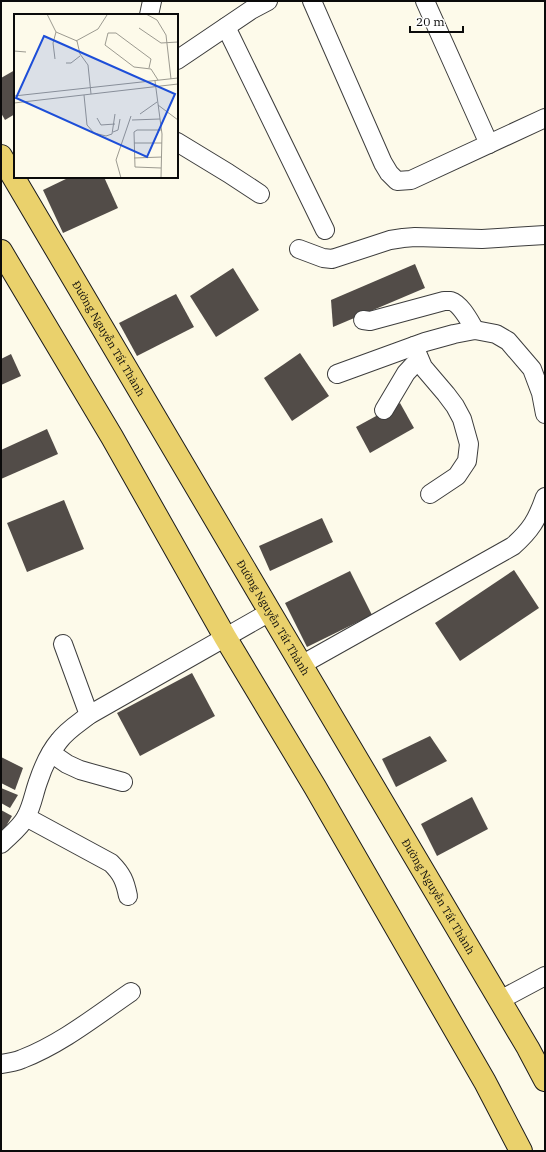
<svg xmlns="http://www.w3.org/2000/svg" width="546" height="1152" font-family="'IBM Plex Serif',serif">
<rect width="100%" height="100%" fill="#fdfaea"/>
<g fill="#524c48">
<path d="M15,70V114L5,120L1,113V78Z"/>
<path d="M70,177H104L118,208L63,233L43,190Z"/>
<path d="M415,264L425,288L333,327L331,300Z"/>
<path d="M233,268L259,310L216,337L190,296Z"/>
<path d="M176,294L194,327L137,356L119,323Z"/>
<path d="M300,353L329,396L292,421L264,378Z"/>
<path d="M11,354L21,376L1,385V359Z"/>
<path d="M400,403L414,428L370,453L356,427Z"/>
<path d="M47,429L58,454L1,479V450Z"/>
<path d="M64,500L84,549L27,572L7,523Z"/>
<path d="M322,518L333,542L270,571L259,546Z"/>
<path d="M514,570L539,608L460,661L435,623Z"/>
<path d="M350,571L372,615L307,647L285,603Z"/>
<path d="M192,673L215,716L140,756L117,713Z"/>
<path d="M430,736L447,761L396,787L382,759Z"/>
<path d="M1,757L23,768L15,790L1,783Z"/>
<path d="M1,788L18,795L10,808L1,803Z"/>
<path d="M472,797L488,829L437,856L421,824Z"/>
<path d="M1,810L12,816L1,835Z"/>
</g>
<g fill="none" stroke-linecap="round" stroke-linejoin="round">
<g stroke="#3d3d3d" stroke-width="20">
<g id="minor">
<path d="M312,1L383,163L389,173L397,181L411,180L545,118"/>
<path d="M425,1L489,144"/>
<path d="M149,15L152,1"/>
<path d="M226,27L325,230"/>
<path d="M177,60L251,10L268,1"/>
<path d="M177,142L228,173L260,194"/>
<path d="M299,249L323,258L332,259L390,240L403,238L415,237L482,239L545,235"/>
<path d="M363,320L370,321L444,301C447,301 449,301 451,301C461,304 470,322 475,330"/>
<path d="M414,346L423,367L446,394L455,406L462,419L469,444L467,461L457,476L430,494"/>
<path d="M337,374L425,342L454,334L475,330L496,334L508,341L532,369L541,393L545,414"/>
<path d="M384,410L406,373L419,359"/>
<path d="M63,644L89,715"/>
<path d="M301,665L513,546C531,530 537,520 545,497"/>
<path d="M51,753L67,764L80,770L123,782"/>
<path d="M26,817L111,863C122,874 125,881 128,896"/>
<path d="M1,844C10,835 20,828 26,817C32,806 34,793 38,782C43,767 49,753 59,741C67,730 79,723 89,715L270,612"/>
<path d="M500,1000L545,976"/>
<path d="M1,1064C8,1063 15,1062 22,1059C61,1044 96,1016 131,992"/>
</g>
</g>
<g stroke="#1b1b1b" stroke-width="24">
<g id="major">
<path id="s1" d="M1,156L270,612L528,1048L545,1080"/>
<path d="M1,251L112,437L225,637L315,787L485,1082L521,1151"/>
</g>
</g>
<use href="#minor" stroke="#fff" stroke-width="18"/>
<use href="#major" stroke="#ead16c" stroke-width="22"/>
</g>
<g text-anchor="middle" stroke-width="4" stroke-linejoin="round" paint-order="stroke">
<g font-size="11" fill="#0a0a0a" stroke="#fff">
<text dy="4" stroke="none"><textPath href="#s1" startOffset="212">Đường Nguyễn Tất Thành</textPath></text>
<text dy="4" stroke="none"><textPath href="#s1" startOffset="536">Đường Nguyễn Tất Thành</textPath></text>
<text dy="4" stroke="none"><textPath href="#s1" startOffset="860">Đường Nguyễn Tất Thành</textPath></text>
</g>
</g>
<g transform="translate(14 14)">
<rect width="164" height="164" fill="#fdfaea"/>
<path fill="none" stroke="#9c9a90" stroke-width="1" d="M33,0L42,18L63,27L66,40L74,51L77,80M132,0L143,6L152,21L157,65M125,14L147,29L164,28M62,27L84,15L93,1M0,37L12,38M41,45L39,29L42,18M52,49H57L66,42M135,54L137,45L102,19H94L91,31L120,53L137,55L144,66M141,67L148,120L147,164M70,81L73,111L80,119L92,122L98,120L101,100M0,82L164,64M0,89L164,70M144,91L164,106M126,100L143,88M83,104L87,111L101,110M118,106L146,105M99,118L104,116L106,105M120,129H148M0,130V146M120,144L148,143M147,154L121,153L120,118L123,116H148M107,164L102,146L117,102"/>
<path fill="#1d4ed8" fill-opacity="0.15" stroke="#1d4ed8" stroke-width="2" d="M30,22L161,80L133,143L2,84Z"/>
<rect width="164" height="164" fill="none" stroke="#0a0a0a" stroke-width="2"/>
</g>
<rect width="546" height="1152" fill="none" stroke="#0a0a0a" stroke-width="4"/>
<path d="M410 26v6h53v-6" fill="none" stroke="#0a0a0a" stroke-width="2"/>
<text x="416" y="26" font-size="12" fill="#0a0a0a" stroke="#ffffff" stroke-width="3" paint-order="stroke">20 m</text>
</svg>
